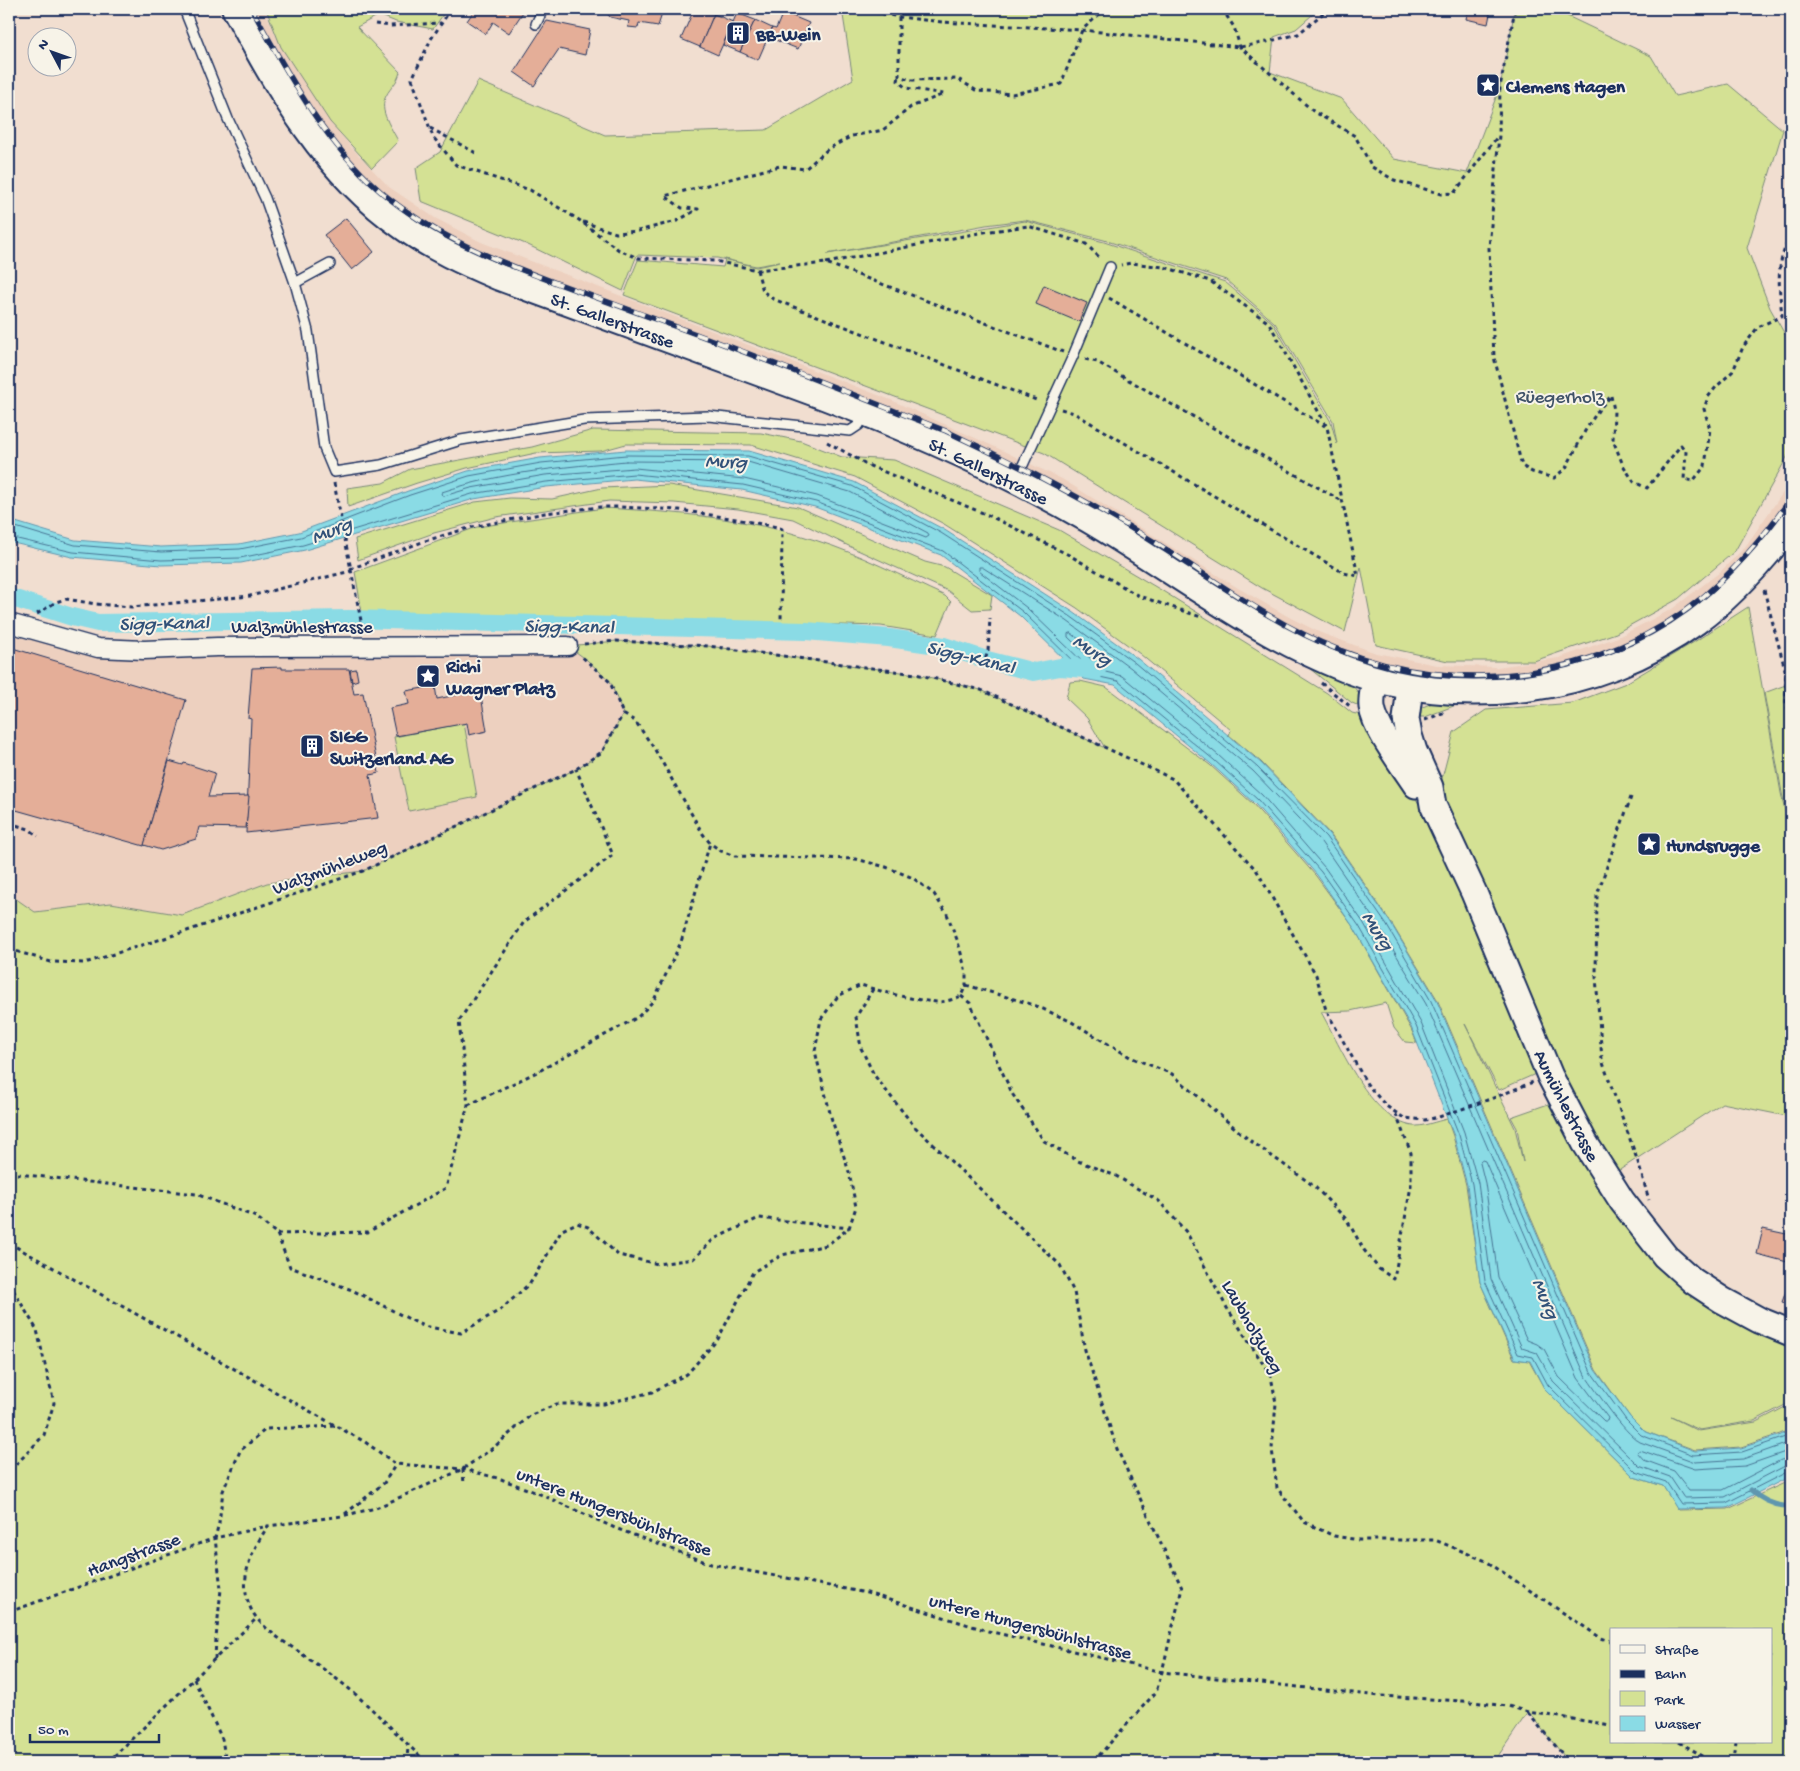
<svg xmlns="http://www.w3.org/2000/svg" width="1800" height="1771" font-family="'Gochi Hand',sans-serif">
<rect width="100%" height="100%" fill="#f1ded0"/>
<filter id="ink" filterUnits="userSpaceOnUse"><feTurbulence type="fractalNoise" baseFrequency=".02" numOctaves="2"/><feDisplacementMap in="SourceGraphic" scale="10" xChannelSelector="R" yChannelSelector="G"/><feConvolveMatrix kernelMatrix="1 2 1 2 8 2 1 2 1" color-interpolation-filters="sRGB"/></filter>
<g filter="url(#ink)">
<g fill="#edd0bf">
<path d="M247,9H264L281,47L330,122L352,148L389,187L435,218L481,242L891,400L993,446L1062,479L1238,588L1289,617L1321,633L1376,653L1437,665L1497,667L1559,658L1618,637L1672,609L1720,572L1745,547L1791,481V506L1752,556L1707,601L1655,636L1598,660L1561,672L1522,679L1459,682L1393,673L1356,661L1294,635L1122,529L512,271L433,234L377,195L318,128Z"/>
<path d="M9,623L98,648L568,646L587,660L610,682L623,714L602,752L576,769L363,871L267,883L182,915L111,903L35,912L9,894Z"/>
</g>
<g fill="#d4e194" stroke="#788879" fill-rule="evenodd">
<path d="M266,9H447L433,29L396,22L379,15L357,27L400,72C397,84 391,86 386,96C378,111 392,128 398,141L372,168L330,122L281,47Z"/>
<path d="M842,9H1319L1296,29L1274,37L1270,72L1342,99L1394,159L1467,173L1500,87L1515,9H1531L1561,13L1651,56L1675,96L1728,84L1783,130L1747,248L1770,308L1791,345V450L1735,551L1678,599L1616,633L1534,661H1448L1376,645L1361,567L1345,632L1262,588L1044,453L624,295L638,260L723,267L725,259L756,267L780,262L756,266L717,258L637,255L623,291L528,245L421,201L416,168L440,152L478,81L605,135L766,130L853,79ZM1025,220L1104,240L1226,280L1275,323L1333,421L1337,444L1331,422L1273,323L1225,282L1104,242L1025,221L827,254L986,225Z"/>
<path d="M593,430L761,433L801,441L842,457L894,460L1059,530L1161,590L1327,693L1352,713L1365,716L1440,838L1540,1072L1499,1090L1465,1024L1515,1128L1523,1162L1517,1128L1511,1117L1554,1102L1655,1260L1791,1343V1402L1754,1421L1700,1430L1671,1417L1699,1431L1756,1422L1791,1404V1429L1780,1434L1741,1447L1695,1450L1644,1431L1630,1417L1596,1370L1437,999L1390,921L1330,834L1261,762L1229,735L1231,730L1140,654L1077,608L944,524L855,477L751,445L626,444L601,451L536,453L467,468L417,483L348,507L347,488L383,483L410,469L532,447Z"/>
<path d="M669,485L798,507L925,562L945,567L992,595L990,609L972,610L948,591L853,548L793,519L738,509L674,503L609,501L496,517L434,533L358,560L355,539L475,502L510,498L552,499L602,488Z"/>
<path d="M604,508C676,512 747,518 815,540C860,554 903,577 945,596L951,602L937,635L881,626L362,612L355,572L477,527Z"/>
<path d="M1748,607L1781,793L1791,837V1117L1722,1103L1615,1173L1558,1075L1439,790L1454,732L1486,710L1573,703L1626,683L1694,642Z"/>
<path d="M616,641L708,646L916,674L981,690L1105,748L1087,718L1066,698L1070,682L1080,681L1106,687L1210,765L1253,804L1316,876L1354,928L1411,1029L1417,1043L1405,1042L1394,1028L1386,1003L1350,1011L1321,1012C1341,1047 1370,1120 1413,1126C1422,1127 1437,1121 1447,1119L1453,1136L1466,1185L1480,1282L1514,1359L1529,1361L1544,1388L1634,1477L1663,1486L1678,1510L1728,1509L1791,1480V1762H1569L1528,1712L1494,1762H9V894L35,912L111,903L182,915L267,883L363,871L576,769L602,752L623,714L610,681L587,660L568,646ZM1611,1630H1771V1742H1611Z"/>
<path d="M1298,659L1351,683L1359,694L1362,707L1352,703Z"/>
<path d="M1791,683V833L1782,793L1764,693Z"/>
<path d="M1435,702H1464L1425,717H1415L1420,708Z"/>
<path d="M464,723L477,797L409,811L394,737Z"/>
</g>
<path fill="#8adbe5" stroke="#5e96af" d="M626,450L749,451L854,482L943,529L1073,612L1138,659L1261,763L1329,834L1390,922L1436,999L1595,1370L1630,1417L1644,1431L1695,1451L1741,1448L1781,1435L1791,1429V1476L1727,1508L1677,1509L1663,1486L1634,1477L1544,1388L1530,1361L1515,1359L1480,1282L1467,1185L1454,1136L1411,1027L1354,928L1317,875L1255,804L1211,764L1115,685L1084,679L1020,616L941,555L815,507L742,490L634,479L546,487L474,499L305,550L241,563L161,565L72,557L9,542V520L75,540L161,547L239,544L299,532L408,491L468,471L540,458Z"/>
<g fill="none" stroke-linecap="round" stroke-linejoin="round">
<g stroke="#477494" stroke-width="1">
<path d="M626,461L748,462L850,492L928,533L929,536L926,538L817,496L744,479L635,468L545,475L471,488L444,496L441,494L442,492C502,472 564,467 626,461Z"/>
<path d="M9,525L75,545L161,552L240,549L301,537L410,495L469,476L541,463L626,455L748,456L852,486L941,533L1070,616L1135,663L1257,767L1326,837L1386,924L1431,1001L1591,1372L1626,1420L1641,1435L1693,1455L1742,1452L1791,1435"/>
<path d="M9,537L73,552L161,560L240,558L303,545L472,494L546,482L634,474L743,485L816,502L943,551L1023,612L1086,674L1118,681L1214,760L1258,800L1321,872L1359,926L1416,1026L1459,1135L1472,1184L1485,1281L1518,1354L1533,1357L1548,1385L1636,1472L1666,1482L1681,1504L1726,1503L1787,1472H1791"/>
<path d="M1071,633L1106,660L1107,663L1093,661L1068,637V634Z"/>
<path d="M1482,1160L1485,1161L1578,1378L1608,1418L1607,1421H1604L1559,1377L1544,1349L1537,1344L1527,1340L1498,1277L1485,1183L1480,1163Z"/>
<path d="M1791,1442L1743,1459L1695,1462L1640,1442C1623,1432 1597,1392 1585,1375L1426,1004L1380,928L1321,842L1253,771L1131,668L1067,621L982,567H979V571L1027,608L1089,668L1122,676L1218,755L1262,795L1325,868L1363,922L1421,1023L1464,1132L1478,1183L1491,1279L1522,1348L1537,1353L1553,1381L1639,1466L1670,1477L1684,1498L1725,1497L1785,1466L1791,1465"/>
<path d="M1791,1450L1745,1466L1695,1469L1640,1450L1637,1452L1644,1460L1674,1471L1689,1490H1723L1781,1460L1791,1458"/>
</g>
<path stroke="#5e96af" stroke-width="5" d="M1751,1490C1762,1501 1776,1506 1791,1507"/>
<path stroke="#8adbe5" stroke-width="18" d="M9,597L72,617L98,623L349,619L806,631L889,638L944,646L987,660L1034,672L1060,667L1097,670"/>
</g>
<g fill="#e4ae98" stroke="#1b2f5e">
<path d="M475,9H525L509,33L493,22L486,34L467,21Z"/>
<path d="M603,9H660L661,17L658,26L639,23L638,28L628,27L629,21L610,17Z"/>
<path d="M694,9H703L714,14L700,47L681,39Z"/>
<path d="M1468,9H1491L1488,24L1466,19Z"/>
<path d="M783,12L809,23L798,49L768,37L772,28L776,29Z"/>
<path d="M737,13L755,20L740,52L723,45Z"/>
<path d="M714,14L733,22L718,55L700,47Z"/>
<path d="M755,20L772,28L758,60L740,52Z"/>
<path d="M547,21L590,30L585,55L559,49L534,86L514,72Z"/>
<path d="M346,218L374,252L352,270L324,235Z"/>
<path d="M1044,285L1087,303L1079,322L1036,304Z"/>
<path d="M9,647L186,700L144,846L9,808Z"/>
<path d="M282,667V669H349L354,694L363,693L379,773L370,775L378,818L246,833L251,719L248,718L252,668Z"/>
<path d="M356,669L358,680L352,682L350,670Z"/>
<path d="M435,686L437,699L480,690L487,731L469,735L467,723L396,736L390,708L409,704L406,691Z"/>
<path d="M169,761L183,765L184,763L215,773L208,797L249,796L246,828L199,827L196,839L161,850L144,845Z"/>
<path d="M1763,1229L1791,1235V1263L1757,1254Z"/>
<path d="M1791,1278V1305L1782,1302Z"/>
</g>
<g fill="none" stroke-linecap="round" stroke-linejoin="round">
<g stroke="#1b2f5e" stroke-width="12">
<g id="lane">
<path d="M184,9L228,119L265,198L295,283L308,331L324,448L334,472L381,465L461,440L584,420L708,416L850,431L859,425L864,415"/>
<path d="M536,24L543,9"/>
<path d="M295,283L330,264"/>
<path d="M1016,477L1022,467L1073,356L1110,267"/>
</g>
</g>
<g stroke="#1b2f5e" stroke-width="21">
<path id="street" d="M9,623L98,648L144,650L217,647L568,646"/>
</g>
<g stroke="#1b2f5e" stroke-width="29">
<g id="secondary">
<path d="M235,9C279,90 325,173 403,227C432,248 465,263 498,277L825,397C916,432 1005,471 1089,520C1174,570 1253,633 1345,669C1457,712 1598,694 1696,622C1733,595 1763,561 1791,524"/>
<path d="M1376,680C1373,689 1371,697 1372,707C1375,729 1403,765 1416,785"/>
<path d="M1410,688L1406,719L1409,735L1414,751L1430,787L1433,805L1474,893L1550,1076L1585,1143L1622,1201L1665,1256L1693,1281L1722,1300L1759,1320L1791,1333"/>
</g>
</g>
<g stroke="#1b2f5e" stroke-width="3" stroke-dasharray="4 4" stroke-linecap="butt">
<path d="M451,9L431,39L412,79L433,137L456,165L530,190L579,220L619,250L638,258L715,261L757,270L826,263L1063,352"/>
<path d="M859,9L899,17L942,22L1082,30L1240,47L1267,42L1298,34L1322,14L1325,9"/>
<path d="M1222,9L1234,27L1240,47L1313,111L1355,136L1372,167L1394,180L1442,194L1454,193L1498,136"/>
<path d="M1515,9L1500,87L1499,135L1489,248L1494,357L1522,466L1532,472L1554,478L1566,468L1585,431L1599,409L1611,396"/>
<path d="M899,17V76L911,80L958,79L977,91L1012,94L1061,84L1082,30L1105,9"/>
<path d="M375,24L390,26L441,23"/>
<path d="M430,128L476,153"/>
<path d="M583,222L616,233L638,231L677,221L698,209L682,208L665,196L780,166L805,169L828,149L852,136L883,130L911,107L944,94L906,88L898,81L899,76"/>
<path d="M826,263L984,232L1028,226L1086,244L1101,259"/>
<path d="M757,270L763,291L773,299L1039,401"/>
<path d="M1109,298L1325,426"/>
<path d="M1085,359L1097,362L1342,501"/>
<path d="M1611,396L1614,410L1613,440L1623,465L1634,482L1647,488L1681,445L1686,452L1684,479L1693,481L1705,466L1710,429L1704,409L1708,397L1716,387L1733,371L1743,347L1758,327L1782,316C1779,284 1775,265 1791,235"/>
<path d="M1061,409L1074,413L1344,573L1358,576L1327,427L1269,323L1210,281L1164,267L1131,263L1121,265"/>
<path d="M827,442L870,466L990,516L1069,555L1139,596L1201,617"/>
<path d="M334,483L363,631"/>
<path d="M350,569L425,541L472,527L545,513L600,507H621L679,510L736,519L777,527L782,529L781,621"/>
<path d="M1764,590L1786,673V706L1791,711"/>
<path d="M37,614L56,602L66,599L96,604L132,607L250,596L351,571"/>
<path d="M584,644L616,641L708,646L916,674L981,690L1173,779L1257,871L1316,975L1326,1010L1367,1084L1386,1106L1404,1118L1425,1120L1439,1117L1496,1097L1533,1082"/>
<path d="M983,666L988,651L990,618"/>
<path d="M1321,683L1351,707"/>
<path d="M1425,720L1445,712"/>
<path d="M1631,797L1597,895L1596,976L1602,1060L1638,1162L1649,1200"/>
<path d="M9,823L29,829L38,836"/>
<path d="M9,949L51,962L85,963L187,931L363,871L576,769L602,752L623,714"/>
<path d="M966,985L1034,1005L1070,1021L1130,1057L1172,1074L1248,1139L1314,1186L1347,1220L1364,1250L1379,1269L1394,1279L1411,1186V1153L1395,1112"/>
<path d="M873,989L856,1017L861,1048L874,1075L914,1126L1060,1265L1074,1292L1085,1350L1117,1449L1182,1588L1162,1672L1156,1692L1093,1762"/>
<path d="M961,996L970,1003L1013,1095L1044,1141L1078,1161L1116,1176L1159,1201L1187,1233L1227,1308L1271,1376L1276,1403L1272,1449L1277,1488L1304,1522L1334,1536L1359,1540H1435L1486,1561L1601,1638L1611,1641"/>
<path d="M468,1105L539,1071L638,1017L654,1000L681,942L710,843"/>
<path d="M9,1173L196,1194L256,1217L277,1234L290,1267L352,1290L423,1326L461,1333L503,1308L531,1282L562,1230L577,1223L588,1227L618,1255L658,1264L693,1259L714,1239L759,1218L849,1228"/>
<path d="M277,1234L368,1232L446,1188L468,1105L459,1021L524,922L613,855L576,769"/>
<path d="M9,1243L365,1442L396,1464L463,1469L501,1479L540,1494L615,1528L711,1564L867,1593L988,1631L1162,1672L1380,1696L1463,1701L1508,1706L1528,1712L1611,1725"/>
<path d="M9,1283L37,1330L54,1403L44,1435L9,1472"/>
<path d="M463,1469L464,1485"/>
<path d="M345,1514L384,1483L396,1464"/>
<path d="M9,1612L215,1538L268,1526"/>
<path d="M215,1659L216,1638L221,1589L215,1538L219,1523L223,1491L240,1451L266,1429L336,1426"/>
<path d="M194,1679L222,1739L226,1762"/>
<path d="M1528,1713L1569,1762"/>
<path d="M1679,1742L1713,1762"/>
<path d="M108,1762L257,1618"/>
<path d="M407,1762L408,1745"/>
<path d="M426,1762C402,1739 379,1715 354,1693C338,1679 319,1666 302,1654C285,1642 260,1628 251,1609C237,1580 252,1550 268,1526L342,1516L376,1508L463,1469L493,1448L531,1415L557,1404H604L652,1392L687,1374L718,1339L753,1272L782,1255L827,1245L849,1228L856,1207L849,1172L831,1117L815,1051L821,1019L838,996L861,985C882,992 917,1001 938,1002C946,1002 954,999 961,996L966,985V972L958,942L947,914L934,894L913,878L886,867L856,859L735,856L721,851L710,843L703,834L654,748L635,721L623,714L610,682L580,655"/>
<path d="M1734,1762L1736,1742"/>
</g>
<use href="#lane" stroke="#f7f3e8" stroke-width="9"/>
<use href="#street" stroke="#f7f3e8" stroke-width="18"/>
<use href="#secondary" stroke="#f7f3e8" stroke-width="25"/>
<g stroke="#1b2f5e" stroke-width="5.5">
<path id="rail" d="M252,9C288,74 323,141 380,191C432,235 496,261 559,284C598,298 636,312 674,326C766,359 856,396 946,431C1017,464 1086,500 1153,541C1213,578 1270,623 1337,649C1458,698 1603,680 1704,596C1737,568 1767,533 1791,498"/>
</g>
<use href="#rail" stroke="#f7f3e8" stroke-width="4" stroke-dasharray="11" stroke-linecap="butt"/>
</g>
</g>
<defs>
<g id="building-square" transform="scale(1.25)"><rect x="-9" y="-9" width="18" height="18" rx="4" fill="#1b2f5e" stroke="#f7f3e8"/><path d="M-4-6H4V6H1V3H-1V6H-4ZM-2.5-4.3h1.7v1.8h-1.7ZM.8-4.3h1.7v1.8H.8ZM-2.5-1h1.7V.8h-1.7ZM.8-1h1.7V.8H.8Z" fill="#fff"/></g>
<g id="sight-square" transform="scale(1.25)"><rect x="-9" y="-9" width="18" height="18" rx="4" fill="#1b2f5e" stroke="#f7f3e8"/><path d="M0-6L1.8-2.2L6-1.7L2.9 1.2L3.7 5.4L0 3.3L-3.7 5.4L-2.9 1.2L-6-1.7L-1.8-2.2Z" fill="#fff"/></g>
</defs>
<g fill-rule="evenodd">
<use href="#building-square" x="738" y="33"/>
<use href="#sight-square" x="1488" y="85"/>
<use href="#sight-square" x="428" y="676"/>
<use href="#building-square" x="312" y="746"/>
<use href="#sight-square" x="1649" y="844"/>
</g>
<g text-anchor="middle" stroke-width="4" stroke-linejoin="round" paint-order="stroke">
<g font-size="19" font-weight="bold" fill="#1b2f5e" stroke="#f7f3e8" text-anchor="start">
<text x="756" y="40">BB-Wein</text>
<text x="1506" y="92">Clemens Hagen</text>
<text x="446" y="672">Richi<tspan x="446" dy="22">Wagner Platz</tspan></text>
<text x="330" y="742">SIGG<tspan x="330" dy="22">Switzerland AG</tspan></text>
<text x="1666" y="851">Hundsrugge</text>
</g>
<g font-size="19" fill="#1b2f5e" stroke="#f7f3e8">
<text transform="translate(613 319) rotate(20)" y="7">St. Gallerstrasse</text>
<text transform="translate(989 470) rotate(26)" y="7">St. Gallerstrasse</text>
<text x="302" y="632">Walzmühlestrasse</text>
<text transform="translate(329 866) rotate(-21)" y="7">Walzmühleweg</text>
<text transform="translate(1568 1105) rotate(63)" y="7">Aumühlestrasse</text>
<text transform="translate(1254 1326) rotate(60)" y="7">Laubholzweg</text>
<text transform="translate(615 1510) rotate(22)" y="7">untere Hungersbühlstrasse</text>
<text transform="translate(133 1553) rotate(-20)" y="7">Hangstrasse</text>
<text transform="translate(1031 1625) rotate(15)" y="7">untere Hungersbühlstrasse</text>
</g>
<g font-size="19" fill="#405369" stroke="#f7f3e8">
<text x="1560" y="402">Rüegerholz</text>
</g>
<g font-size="20" font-style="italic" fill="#315179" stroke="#f7f3e8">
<text transform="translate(726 460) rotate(2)" y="7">Murg</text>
<text transform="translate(331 529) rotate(-22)" y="7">Murg</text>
<text transform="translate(164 622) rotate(-1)" y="7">Sigg-Kanal</text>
<text transform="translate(569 625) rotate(1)" y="7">Sigg-Kanal</text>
<text transform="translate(1093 649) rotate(33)" y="7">Murg</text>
<text transform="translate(971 656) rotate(14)" y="7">Sigg-Kanal</text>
<text transform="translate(1379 930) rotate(57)" y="7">Murg</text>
<text transform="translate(1547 1298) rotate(67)" y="7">Murg</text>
</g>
</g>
<rect width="1800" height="1771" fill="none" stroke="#f7f3e8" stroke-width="30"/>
<rect x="15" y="15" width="1770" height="1741" fill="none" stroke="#1b2f5e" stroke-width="2" filter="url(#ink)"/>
<rect x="1610" y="1628" width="162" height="115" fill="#f7f3e8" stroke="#9fa5b1"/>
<rect x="1620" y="1645" width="25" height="8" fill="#f7f3e8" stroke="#9fa5b1"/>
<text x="1655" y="1654" font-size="15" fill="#1b2f5e">Straße</text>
<rect x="1620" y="1670" width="25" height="8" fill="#1b2f5e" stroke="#9fa5b1"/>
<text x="1655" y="1678" font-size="15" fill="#1b2f5e">Bahn</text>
<rect x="1620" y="1691" width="25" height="15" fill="#d4e194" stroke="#9fa5b1"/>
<text x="1655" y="1704" font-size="15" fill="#1b2f5e">Park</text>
<rect x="1620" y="1716" width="25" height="15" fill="#8adbe5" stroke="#9fa5b1"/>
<text x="1655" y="1728" font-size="15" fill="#1b2f5e">Wasser</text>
<g transform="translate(52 52) rotate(311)"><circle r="24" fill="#f7f3e8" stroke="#9fa5b1"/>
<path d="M0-4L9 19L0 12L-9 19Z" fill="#1b2f5e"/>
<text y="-8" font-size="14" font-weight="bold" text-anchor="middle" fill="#1b2f5e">N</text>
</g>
<path d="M30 1734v8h129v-8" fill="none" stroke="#1b2f5e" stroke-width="2.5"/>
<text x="38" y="1734" font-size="15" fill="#1b2f5e" stroke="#f7f3e8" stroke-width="4" paint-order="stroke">50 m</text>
</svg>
